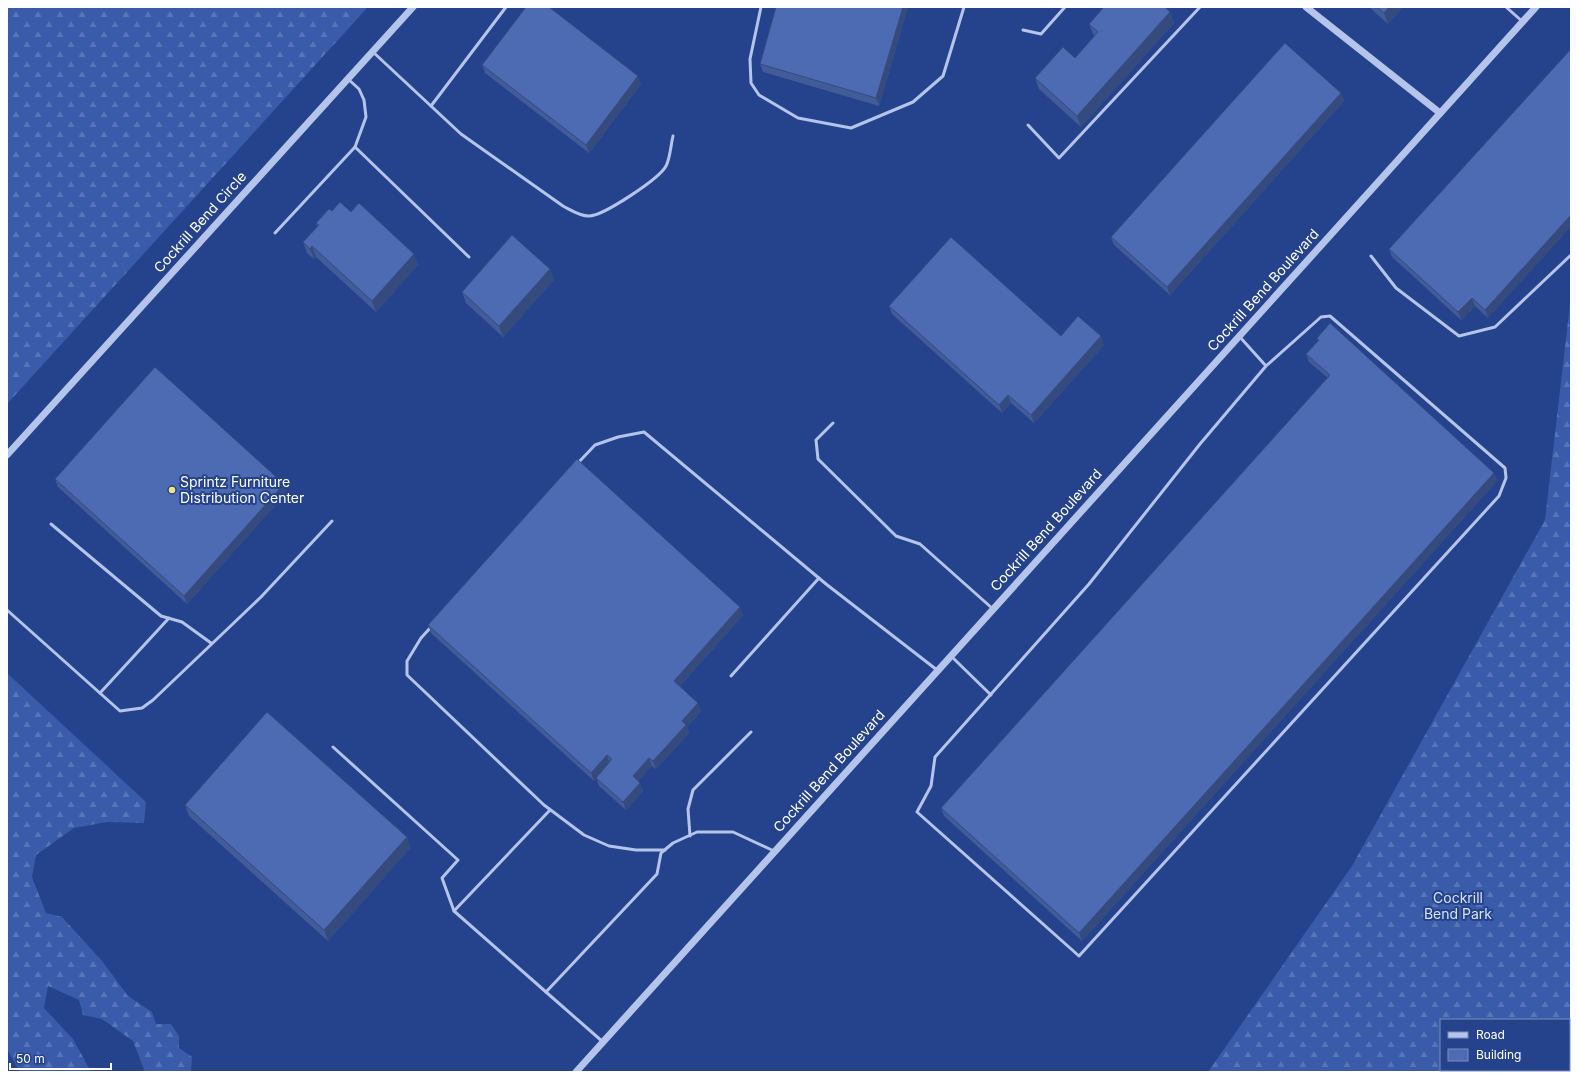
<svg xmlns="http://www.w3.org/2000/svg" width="1578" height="1079" font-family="Inter,sans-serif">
<defs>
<pattern id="forest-firs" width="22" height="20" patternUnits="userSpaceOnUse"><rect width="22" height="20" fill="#395ba9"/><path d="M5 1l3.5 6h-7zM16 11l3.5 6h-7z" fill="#5774b6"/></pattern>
</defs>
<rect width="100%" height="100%" fill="#25428c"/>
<g fill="url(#forest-firs)" fill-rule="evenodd">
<path d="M7,7H368L7,404Z"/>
<path d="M1571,295V1072H1208L1352,866L1545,520ZM1441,1020H1569V1070H1441Z"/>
<path d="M7,673L146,802L144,823L107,822L74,828L36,855L32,877L46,913L62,917L102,961L128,996L152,1012L156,1024H171L179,1036V1048L192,1057L191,1072H145L133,1041L102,1019L83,1015L79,1000L48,986L44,1008L73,1039L91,1072H20L7,1049Z"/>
</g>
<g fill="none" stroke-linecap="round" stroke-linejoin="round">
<g stroke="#b4c4ea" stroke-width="3">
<path d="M761,7L750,59L751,83L759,95L798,118L851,128L913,102L943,76L964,7"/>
<path d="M1506,7L1523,22"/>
<path d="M1023,30L1041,34L1065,7"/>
<path d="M373,52L461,134L563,206C571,210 579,216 589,216C603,216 659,179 666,166C670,159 671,144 673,136"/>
<path d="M431,106L506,7"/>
<path d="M1028,125L1059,158L1200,7"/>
<path d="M355,147L469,257"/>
<path d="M275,233L355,147L366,117L364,100L359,89L348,79"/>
<path d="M1371,256L1396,288L1459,336L1495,327L1571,255"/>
<path d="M1239,336L1266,366L1321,317L1330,316L1505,468L1506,478L1499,496L1079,956L917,812L931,786L935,757L1089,584L1200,444L1266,366"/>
<path d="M833,423L816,440L818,459L896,536L920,544L993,609"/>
<path d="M577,464L595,445L618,437L644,432L826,584L937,670"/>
<path d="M51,524L161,616L182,622L211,643"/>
<path d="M7,610L120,711L142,708L153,700L261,597L332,521"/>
<path d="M432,626L421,638L407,661V675L544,805L584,835L609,846L636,850H665"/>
<path d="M952,657L991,695"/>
<path d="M731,676L819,578"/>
<path d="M100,693L169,618"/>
<path d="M333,747L458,860L442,878L454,911"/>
<path d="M690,836L688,809L693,790L751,732"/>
<path d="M546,992L454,911L550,810"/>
<path d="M603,1042L546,992L657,874L661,853L673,843L697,832H733L774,851"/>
</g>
<g stroke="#b4c4ea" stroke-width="7">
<path d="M1306,7L1440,113"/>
<path d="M7,455L413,7"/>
<path d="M576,1072L1536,7"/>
</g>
</g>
<g fill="#425c99">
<path d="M908,7L879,106L763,72L760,64Z"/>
<path d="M1369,7H1403L1388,24Z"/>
<path d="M1170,12L1174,23L1081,127L1039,89L1035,78L1075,58L1095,36L1093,34L1089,24Z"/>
<path d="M1571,49L1488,318L1475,306L1461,320L1392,257L1389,249Z"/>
<path d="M482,65L641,84L589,153L485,73Z"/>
<path d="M1341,93L1344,101L1170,295L1114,245L1111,237Z"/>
<path d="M332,211L351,212L418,265L376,312L316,257L314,259L307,253L303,242L317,227L316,223Z"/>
<path d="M550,269L554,280L503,337L466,303L462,292Z"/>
<path d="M889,306L1061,336L1104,345L1034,423L1011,403L1002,413L892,314Z"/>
<path d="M1317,338L1494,473L1497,481L1082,941L944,816L941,808L1328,378L1309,362L1306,354L1318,341Z"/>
<path d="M55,479L287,492L187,604L58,487Z"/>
<path d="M743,615L680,686L701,711L687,727L689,733L656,769L652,766L638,781L643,791L626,810L599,786L596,778L594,781L431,633L428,625Z"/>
<path d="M185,805L407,837L410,848L328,941L189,816Z"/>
</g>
<g fill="#364b7d">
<path d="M903,7H908L879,106L876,98Z"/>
<path d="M1389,7H1403L1388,24L1384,13Z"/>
<path d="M1170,12L1174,23L1081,127L1077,116Z"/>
<path d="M638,76L641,84L589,153L586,145Z"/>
<path d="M1341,93L1344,101L1170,295L1167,287Z"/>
<path d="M1571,215V227L1488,318L1485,310Z"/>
<path d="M312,246L316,257L314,259L310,249Z"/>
<path d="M414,254L418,265L376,312L372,301Z"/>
<path d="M550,269L554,280L503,337L499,326Z"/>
<path d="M1472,298L1475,306L1461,320L1458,312Z"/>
<path d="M1101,336L1104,345L1034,423L1031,415Z"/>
<path d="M1008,395L1011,403L1002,413L999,405Z"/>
<path d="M1494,473L1497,481L1082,941L1079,933Z"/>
<path d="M284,484L287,492L187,604L184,596Z"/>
<path d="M740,607L743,615L677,689L674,681Z"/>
<path d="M698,703L701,711L687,727L689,733L656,769L653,761L682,721Z"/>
<path d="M607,755L610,763L594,781L591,773Z"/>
<path d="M649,758L652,766L636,784L633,776Z"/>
<path d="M640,783L643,791L626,810L623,802Z"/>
<path d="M407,837L410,848L328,941L324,930Z"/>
</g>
<g fill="#4d6bb2" stroke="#364b7d">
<path d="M526,7H549L638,76L586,145L482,65Z"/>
<path d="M776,7H903L876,98L760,64Z"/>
<path d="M1104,7H1165L1170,12L1077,116L1035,78L1063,47L1075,58L1098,32L1089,24Z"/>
<path d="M1377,7H1389L1384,13Z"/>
<path d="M1285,43L1341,93L1167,287L1111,237Z"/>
<path d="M1571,49V215L1485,310L1472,298L1458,312L1389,249Z"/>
<path d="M340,202L351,212L359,203L414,254L372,301L312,246L310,249L303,242L319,225L316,223L329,209L332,211Z"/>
<path d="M512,235L550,269L499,326L462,292Z"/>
<path d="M951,237L1061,336L1078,316L1101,336L1031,415L1008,395L999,405L889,306Z"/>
<path d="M1330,323L1494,473L1079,933L941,808L1330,375L1306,354L1319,340L1317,338Z"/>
<path d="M155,367L284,484L184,596L55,479Z"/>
<path d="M577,459L740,607L674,681L698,703L682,721L686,725L653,761L649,758L633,776L640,783L623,802L596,778L612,759L607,755L591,773L428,625Z"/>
<path d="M267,712L407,837L324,930L185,805Z"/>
</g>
<circle fill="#f4e378" stroke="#25428c" stroke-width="1.5" cx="172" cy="490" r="4"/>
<g text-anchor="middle" stroke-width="4" stroke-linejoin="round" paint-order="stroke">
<g font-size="14" fill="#fff" stroke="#25428c">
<text transform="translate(200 222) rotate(-48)" y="5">Cockrill Bend Circle</text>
<text transform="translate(1263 290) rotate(-48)" y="5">Cockrill Bend Boulevard</text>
<text transform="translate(1046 530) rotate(-48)" y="5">Cockrill Bend Boulevard</text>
<text transform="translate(829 771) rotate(-48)" y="5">Cockrill Bend Boulevard</text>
</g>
<g font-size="14" fill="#fff" stroke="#25428c" text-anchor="start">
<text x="180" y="487">Sprintz Furniture<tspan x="180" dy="16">Distribution Center</tspan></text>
</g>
<g font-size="14" fill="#d8e2f8" stroke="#25428c">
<text x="1458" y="903">Cockrill<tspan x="1458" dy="16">Bend Park</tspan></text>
</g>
</g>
<rect width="1578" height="1079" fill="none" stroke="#ffffff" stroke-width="16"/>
<rect x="1440" y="1019" width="130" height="52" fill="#25428c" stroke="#7c8eba"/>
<rect x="1448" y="1032" width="20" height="6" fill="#b4c4ea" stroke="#7c8eba"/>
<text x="1476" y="1039" font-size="12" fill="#ffffff">Road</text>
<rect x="1448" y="1049" width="20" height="12" fill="#4d6bb2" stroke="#7c8eba"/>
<text x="1476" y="1059" font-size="12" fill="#ffffff">Building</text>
<path d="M10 1063v6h101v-6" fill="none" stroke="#ffffff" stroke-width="2"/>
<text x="16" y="1063" font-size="12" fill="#ffffff" stroke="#25428c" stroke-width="3" paint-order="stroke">50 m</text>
</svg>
